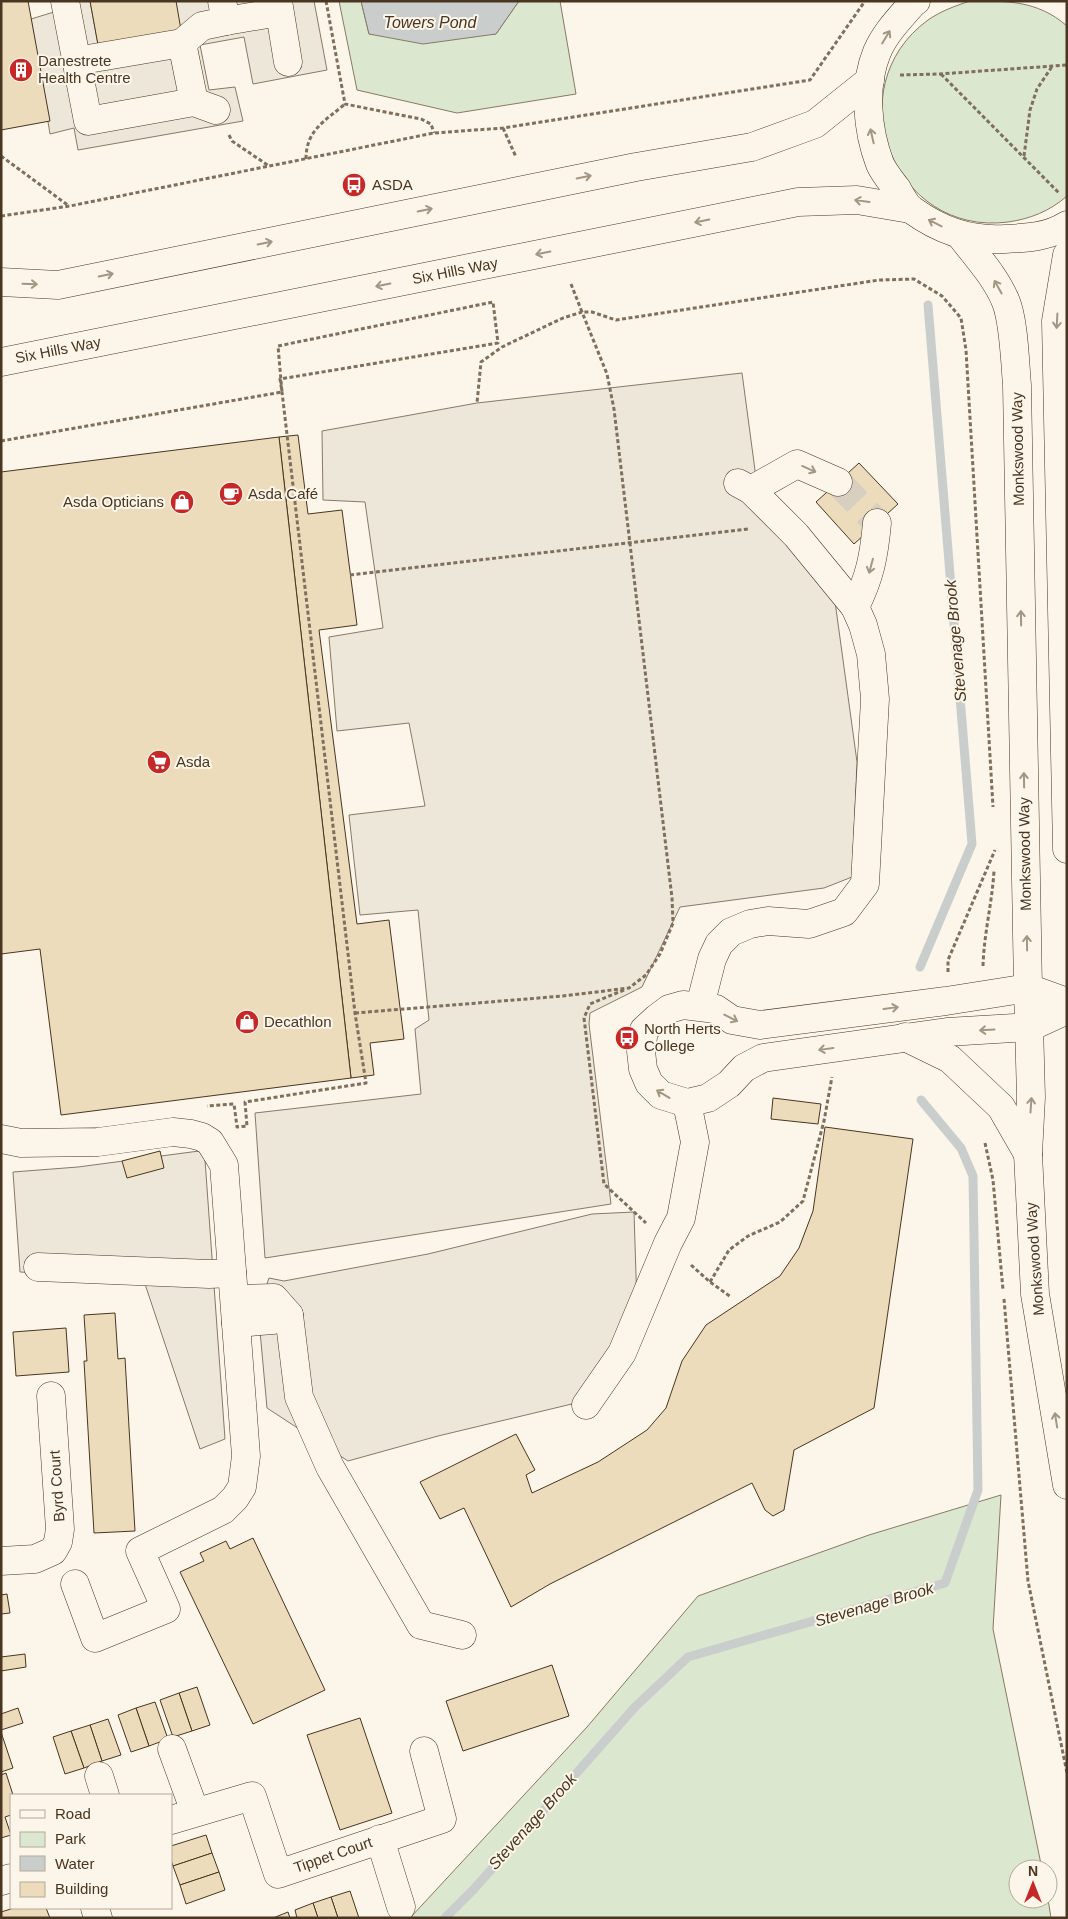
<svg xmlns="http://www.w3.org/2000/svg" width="1068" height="1919" font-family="Arial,sans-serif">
<rect width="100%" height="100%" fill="#fbf6e9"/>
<g fill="#dce7d0" stroke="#887966">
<path d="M339,1H361L369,34H496L519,1H560L576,94L457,113L357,90Z"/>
<path d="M970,1C1007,1 1037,0 1067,26V196C1050,211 1030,219 1008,222C894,237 835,88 928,20C941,11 955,6 970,1Z"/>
<path d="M1001,1495L993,1629L1042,1869H1018V1899H1048L1051,1918H410L587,1727L698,1596L869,1535Z"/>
</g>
<g fill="#ede7d9" stroke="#887966">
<path d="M53,1H90L98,44L176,1H314L327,70L253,84L244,37L200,45L209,90L235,87L243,121L78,150L74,128L50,134L31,19L54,12Z"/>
<path d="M742,373L759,500L833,587L857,762L852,877L824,888L680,907L642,987L590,1013L589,1024L611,1204L265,1258L255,1113L421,1094L415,1029L429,1020L418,910L360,915L349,815L425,806L409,723L337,731L329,637L383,628L365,502L323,500L322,431L477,403Z"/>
<path d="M199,1151L205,1160L225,1439L200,1449L143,1278L20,1272L13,1172L78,1167Z"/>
<path d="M634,1212L637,1307L576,1403L438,1436L348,1461L267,1408L258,1309L269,1278L284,1281L428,1254L592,1214Z"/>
</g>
<path fill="#c9cecd" stroke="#887966" d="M361,1H519L496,34L423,44L369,34Z"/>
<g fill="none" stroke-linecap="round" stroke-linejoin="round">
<g stroke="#c9cecd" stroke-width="9">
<path d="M920,967L972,844L928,305"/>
<path d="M445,1918L474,1889L635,1707L688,1657L945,1583L978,1490L973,1176L961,1148L921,1100"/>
</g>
</g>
<g fill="#ecdcbc" stroke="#4a3520">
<path d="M1,1H28L50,121L1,130Z"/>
<path d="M90,1H176L181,30L98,45Z"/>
<path d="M298,435L308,514L342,510L357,625L319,630L357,924L389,920L404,1039L370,1043L374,1075L351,1078L279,437Z"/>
<path d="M279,437L351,1078L61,1115L40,949L1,954V472Z"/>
<path d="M859,463L898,504L854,544L816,502Z"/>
<path d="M773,1098L821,1104L818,1124L771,1119Z"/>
<path d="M825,1127L913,1139L874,1408L794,1450L784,1510L773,1516L765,1510L752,1483L550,1584L511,1607L464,1508L440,1519L420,1482L516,1434L535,1470L526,1475L532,1493L598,1462L647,1430L666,1408L682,1361L706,1325L780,1276L799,1248L813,1211Z"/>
<path d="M160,1151L164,1168L127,1178L122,1161Z"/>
<path d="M115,1313L118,1359L125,1358L135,1531L94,1533L84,1361H87L84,1315Z"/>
<path d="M66,1328L69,1372L16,1376L13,1332Z"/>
<path d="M253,1538L325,1690L253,1724L180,1572L204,1561L200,1553L226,1541L230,1549Z"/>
<path d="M7,1594L10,1613L1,1614V1595Z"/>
<path d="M25,1654L26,1667L1,1671V1657Z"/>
<path d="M552,1665L569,1716L463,1751L446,1701Z"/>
<path d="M197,1687L210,1725L192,1731L179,1693Z"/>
<path d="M179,1693L192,1731L173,1737L160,1700Z"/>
<path d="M155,1702L168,1739L149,1746L136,1708Z"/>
<path d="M18,1708L23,1723L1,1730V1714Z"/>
<path d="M136,1708L149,1746L131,1752L118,1715Z"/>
<path d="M360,1718L392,1813L340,1830L307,1735Z"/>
<path d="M108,1719L121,1755L102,1761L90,1725Z"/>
<path d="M90,1725L102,1761L84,1768L71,1731Z"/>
<path d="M71,1731L84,1768L65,1774L53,1737Z"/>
<path d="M1,1732L13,1768L1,1772Z"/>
<path d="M6,1773L13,1795H11V1815L5,1817L11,1835L1,1838V1775Z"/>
<path d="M206,1835L212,1853L173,1866L171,1860V1846Z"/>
<path d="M212,1853L219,1872L180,1885L173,1866Z"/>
<path d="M219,1872L225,1890L186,1904L180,1885Z"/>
<path d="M350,1891L359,1918H338L331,1897Z"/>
<path d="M331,1897L338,1918H318L313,1903Z"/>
<path d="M313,1903L318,1918H297L295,1910Z"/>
<path d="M14,1908H46L50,1918H1V1912Z"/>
<path d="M288,1912L290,1918H273Z"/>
</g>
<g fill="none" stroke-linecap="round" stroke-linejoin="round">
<path stroke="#d8cfc1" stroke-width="28" stroke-dasharray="28 14" stroke-linecap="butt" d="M838,482L877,523"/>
<g stroke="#4a3520" stroke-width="29">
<g id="minor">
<path d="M65,1L88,121L194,102L216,110"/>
<path d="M278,1L288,62"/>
<path d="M226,21L279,12"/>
<path d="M182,43L194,102"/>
<path d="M76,61L182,43L202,26L226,21L222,1"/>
<path d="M751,490L797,464L838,482"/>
<path d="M855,607C870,577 874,556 877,523"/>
<path d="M1067,1002L1028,988L946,1001L760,1025L732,1020L716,1009L683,1005L669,1009L657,1018L644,1030L641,1051L643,1069L649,1083L661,1095L687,1103L708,1098L729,1084L744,1068L763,1058L947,1032L1030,1027L1067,1010"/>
<path d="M700,1006L712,959L719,944L731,932L750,924L768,921L809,924L844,912L865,884L875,699L871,654L863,625L855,607L796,535L751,490L738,483"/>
<path d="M905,1037L950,1059L1001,1107L1028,1154"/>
<path d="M1,1139L21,1143L98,1142L173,1132L191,1134L202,1137L210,1142L224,1165L246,1456L242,1487L235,1498L223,1510L140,1551L166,1609L95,1638L75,1584"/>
<path d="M38,1267L209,1274L232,1273"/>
<path d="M235,1299L274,1298L289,1315L299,1397L330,1467L421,1625L462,1635"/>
<path d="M236,1323L273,1320L289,1315"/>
<path d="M586,1405L622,1353L668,1243L681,1218L695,1142L687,1103"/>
<path d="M1,1561L35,1559L53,1551L58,1542L60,1529L51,1396"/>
<path d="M172,1749L195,1812"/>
<path d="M99,1776L105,1795"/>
<path d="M171,1820L252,1796L278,1874L442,1819L424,1751"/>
<path d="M380,1839L401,1907"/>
<path d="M1,1881L11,1878"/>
<path d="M95,1908L98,1918"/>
</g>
</g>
<g stroke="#4a3520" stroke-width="29">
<g id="major">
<path d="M916,1L913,3C900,18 885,33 877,52C863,86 867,130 880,164C884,173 891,181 897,189C901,196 906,206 912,210C941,231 970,241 1005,239C1027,238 1048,237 1067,225"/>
<path d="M961,236C976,256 996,277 1006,302C1014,322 1015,363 1017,385L1028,988L1031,1097L1028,1154L1035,1294L1067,1485"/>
<path d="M1067,255L1056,321L1067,849"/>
<path d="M1,282L58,285L636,167L752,147L815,124L870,80"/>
<path d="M1,362L798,202L857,200L910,209"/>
</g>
</g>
<g stroke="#7f6f5c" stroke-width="3" stroke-dasharray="4 2.5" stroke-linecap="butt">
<path d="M326,1L345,104L421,119L431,124L434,133"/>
<path d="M941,74L1059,193"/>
<path d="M900,75L940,74L1067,65"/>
<path d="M503,128L516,157"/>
<path d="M229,135L232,141L269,166"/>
<path d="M1,156L69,206"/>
<path d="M1024,156L1030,110L1037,89L1053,65"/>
<path d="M306,159C306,130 325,121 345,104"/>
<path d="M1,216L70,206L434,133L503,128L810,80L865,1"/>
<path d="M571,284L582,312H592L616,320L879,280L914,279L942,296L961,318L966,350L993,807"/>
<path d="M1,441L282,392L278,346L493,302L498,343L280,379L282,392L355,1013L366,1083L245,1102L247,1126L237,1127L234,1104L207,1106"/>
<path d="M350,575L748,529"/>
<path d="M983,966C984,933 992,904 994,871"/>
<path d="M948,972V960L995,850"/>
<path d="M624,990L590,1004L584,1018L604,1184L646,1223"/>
<path d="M355,1013L563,996L629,988L646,975L660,954L673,923L672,898L614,409L607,374L582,312L563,318L502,347L481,362L477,403"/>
<path d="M985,1143L993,1180L1003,1290"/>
<path d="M691,1265L710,1282L731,1297"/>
<path d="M710,1282L729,1250L748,1236L780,1222L803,1201L824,1121L832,1077"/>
<path d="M1004,1299L1028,1581L1067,1773"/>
</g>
<use href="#minor" stroke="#fbf6e9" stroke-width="28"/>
<use href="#major" stroke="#fbf6e9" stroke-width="28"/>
</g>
<defs><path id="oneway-shaft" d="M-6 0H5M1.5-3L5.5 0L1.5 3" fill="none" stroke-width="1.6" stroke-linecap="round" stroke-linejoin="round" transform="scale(1.25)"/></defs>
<g stroke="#a29684">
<use href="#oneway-shaft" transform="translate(886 37) rotate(-59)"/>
<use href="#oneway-shaft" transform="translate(872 136) rotate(-103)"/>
<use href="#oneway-shaft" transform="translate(584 177) rotate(-12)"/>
<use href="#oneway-shaft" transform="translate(862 201) rotate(-172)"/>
<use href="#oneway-shaft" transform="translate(425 210) rotate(-12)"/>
<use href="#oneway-shaft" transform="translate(702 221) rotate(169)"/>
<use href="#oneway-shaft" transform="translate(935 223) rotate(-153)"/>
<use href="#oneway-shaft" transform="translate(265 243) rotate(-12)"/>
<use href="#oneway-shaft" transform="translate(543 253) rotate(169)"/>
<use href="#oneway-shaft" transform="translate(106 275) rotate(-12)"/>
<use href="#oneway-shaft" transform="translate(30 284) rotate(2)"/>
<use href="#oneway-shaft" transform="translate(383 285) rotate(169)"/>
<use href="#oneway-shaft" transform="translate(998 287) rotate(-119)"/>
<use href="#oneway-shaft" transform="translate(1057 321) rotate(93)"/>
<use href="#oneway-shaft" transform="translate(809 469) rotate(24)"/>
<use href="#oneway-shaft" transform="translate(871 566) rotate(105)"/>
<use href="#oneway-shaft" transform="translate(1021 618) rotate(-91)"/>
<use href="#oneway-shaft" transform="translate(1024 780) rotate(-91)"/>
<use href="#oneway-shaft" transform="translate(1027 943) rotate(-91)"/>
<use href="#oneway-shaft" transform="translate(891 1008) rotate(-8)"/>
<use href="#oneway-shaft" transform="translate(731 1018) rotate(27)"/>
<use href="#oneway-shaft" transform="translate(987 1030) rotate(177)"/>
<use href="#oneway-shaft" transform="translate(826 1049) rotate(172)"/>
<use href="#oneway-shaft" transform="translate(663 1094) rotate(-149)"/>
<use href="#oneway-shaft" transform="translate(1031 1105) rotate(-86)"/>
<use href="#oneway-shaft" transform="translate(1056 1420) rotate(-99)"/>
</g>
<defs>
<g id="building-disc" transform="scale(1.25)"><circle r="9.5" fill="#c62828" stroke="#fbf6e9"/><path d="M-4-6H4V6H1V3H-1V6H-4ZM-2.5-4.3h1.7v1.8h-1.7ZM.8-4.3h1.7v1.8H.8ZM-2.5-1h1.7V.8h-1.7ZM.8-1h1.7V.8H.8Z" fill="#fff"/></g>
<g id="bus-disc" transform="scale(1.25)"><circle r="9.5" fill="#c62828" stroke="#fbf6e9"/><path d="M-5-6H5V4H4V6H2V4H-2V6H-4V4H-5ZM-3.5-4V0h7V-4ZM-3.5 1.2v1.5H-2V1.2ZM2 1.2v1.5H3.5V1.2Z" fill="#fff"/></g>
<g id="cafe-disc" transform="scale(1.25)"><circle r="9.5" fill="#c62828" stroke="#fbf6e9"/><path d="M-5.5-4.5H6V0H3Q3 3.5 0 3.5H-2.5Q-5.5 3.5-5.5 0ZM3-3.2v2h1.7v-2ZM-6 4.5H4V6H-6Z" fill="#fff"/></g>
<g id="shop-disc" transform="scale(1.25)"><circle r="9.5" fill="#c62828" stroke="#fbf6e9"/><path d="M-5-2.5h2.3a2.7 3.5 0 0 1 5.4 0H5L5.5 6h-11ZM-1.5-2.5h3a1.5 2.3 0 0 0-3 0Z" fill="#fff"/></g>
<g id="supermarket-disc" transform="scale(1.25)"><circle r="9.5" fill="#c62828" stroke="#fbf6e9"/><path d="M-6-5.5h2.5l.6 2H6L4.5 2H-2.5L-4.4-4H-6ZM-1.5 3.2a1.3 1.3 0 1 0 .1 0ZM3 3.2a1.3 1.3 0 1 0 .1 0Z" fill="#fff"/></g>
</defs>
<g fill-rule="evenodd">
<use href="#building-disc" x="21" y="70"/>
<use href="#bus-disc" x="354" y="185"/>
<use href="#cafe-disc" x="231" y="494"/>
<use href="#shop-disc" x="182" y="502"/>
<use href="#supermarket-disc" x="159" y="762"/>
<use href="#shop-disc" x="247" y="1022"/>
<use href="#bus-disc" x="627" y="1038"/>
</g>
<g text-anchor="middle" stroke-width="4" stroke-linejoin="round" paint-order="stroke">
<g font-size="15" fill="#4a3520" stroke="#fbf6e9" text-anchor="start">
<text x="38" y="66">Danestrete<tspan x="38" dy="17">Health Centre</tspan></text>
<text x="372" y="190">ASDA</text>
<text x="248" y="499">Asda Café</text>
<text x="164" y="507" text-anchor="end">Asda Opticians</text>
<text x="176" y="767">Asda</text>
<text x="264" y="1027">Decathlon</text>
<text x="644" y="1034">North Herts<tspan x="644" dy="17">College</tspan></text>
</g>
<g font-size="15" fill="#4a3520" stroke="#fbf6e9">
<text transform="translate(455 271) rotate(-11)" y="5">Six Hills Way</text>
<text transform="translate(58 350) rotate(-11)" y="5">Six Hills Way</text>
<text transform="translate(1018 449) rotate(-91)" y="5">Monkswood Way</text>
<text transform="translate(1025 854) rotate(-91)" y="5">Monkswood Way</text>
<text transform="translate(1035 1259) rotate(-94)" y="5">Monkswood Way</text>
<text transform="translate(57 1486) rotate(-94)" y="5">Byrd Court</text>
<text transform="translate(333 1855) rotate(-19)" y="5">Tippet Court</text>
</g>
<g font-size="16" font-style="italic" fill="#4a3520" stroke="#fbf6e9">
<text x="430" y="28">Towers Pond</text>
<text transform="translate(955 641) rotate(-95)" y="6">Stevenage Brook</text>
<text transform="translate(874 1604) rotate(-16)" y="6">Stevenage Brook</text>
<text transform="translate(532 1821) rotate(-48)" y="6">Stevenage Brook</text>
</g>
</g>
<rect width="1068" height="1919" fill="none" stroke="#4a3520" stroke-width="5"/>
<rect x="10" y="1794" width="162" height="115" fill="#fbf6e9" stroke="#b4a999"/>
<rect x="20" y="1810" width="25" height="8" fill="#fbf6e9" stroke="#b4a999"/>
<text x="55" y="1819" font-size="15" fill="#4a3520">Road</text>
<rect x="20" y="1832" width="25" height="15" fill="#dce7d0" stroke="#b4a999"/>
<text x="55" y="1844" font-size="15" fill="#4a3520">Park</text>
<rect x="20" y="1856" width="25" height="15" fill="#c9cecd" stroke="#b4a999"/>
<text x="55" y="1869" font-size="15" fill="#4a3520">Water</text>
<rect x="20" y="1882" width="25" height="15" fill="#ecdcbc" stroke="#b4a999"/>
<text x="55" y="1894" font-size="15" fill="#4a3520">Building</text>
<g transform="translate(1033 1884)"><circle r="24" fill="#fbf6e9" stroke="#b4a999"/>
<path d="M0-4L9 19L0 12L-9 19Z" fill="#c62828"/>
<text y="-8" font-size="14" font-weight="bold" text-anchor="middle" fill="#4a3520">N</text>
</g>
</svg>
